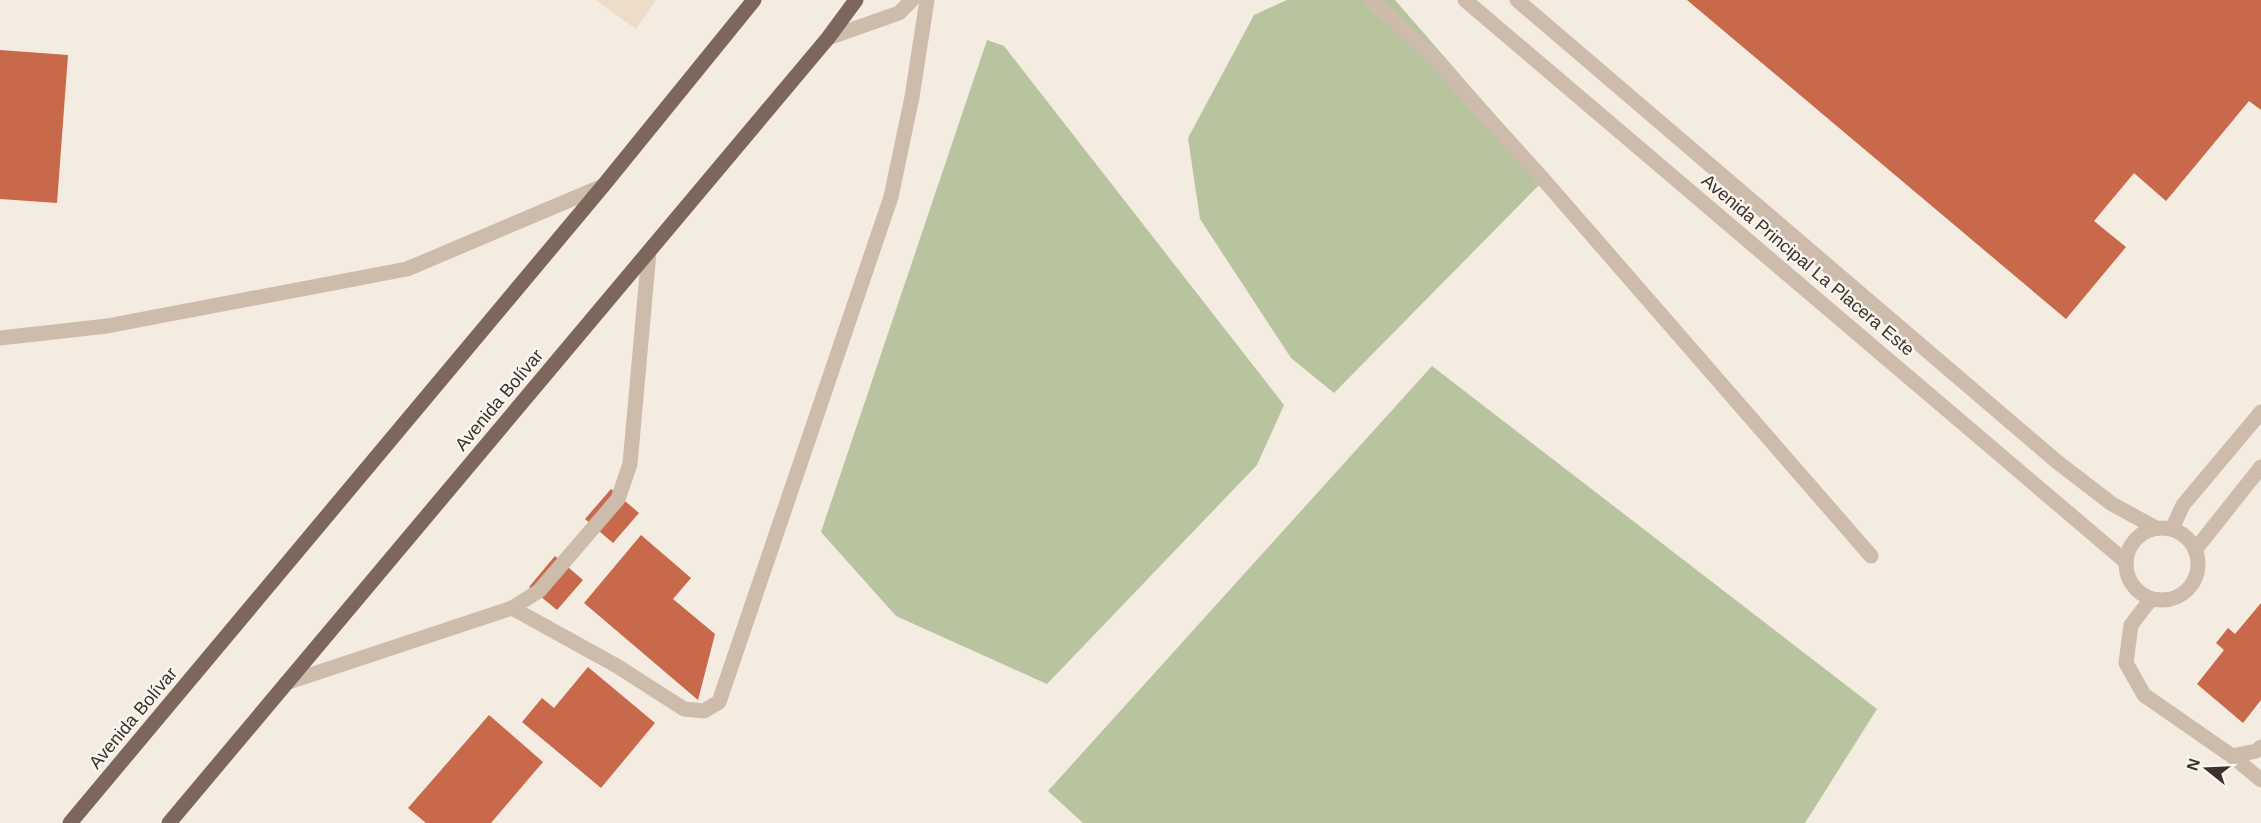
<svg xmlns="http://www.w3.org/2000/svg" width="2261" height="823" font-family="Helvetica,sans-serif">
<rect width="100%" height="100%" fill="#f4ebe1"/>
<g fill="#b8c4a0">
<path d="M1287,0H1395L1548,176L1334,393L1291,358L1200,219L1188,138L1254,15Z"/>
<path d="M987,40L1004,46L1284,405L1257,465L1047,684L896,616L821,532Z"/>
<path d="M1432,366L1877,709L1805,823H1083L1048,791Z"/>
</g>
<path fill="#ecdcc8" d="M596,0H656L636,29Z"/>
<g fill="#c8694b">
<path d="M1687,0H2261V110L2249,101L2166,201L2134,173L2094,221L2126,247L2066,319Z"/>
<path d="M0,50L68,55L57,203L0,199Z"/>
<path d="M611,489L639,513L613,543L585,519Z"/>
<path d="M641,535L691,578L673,599L715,634L698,700L584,603Z"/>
<path d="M555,556L583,580L557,610L529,587Z"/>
<path d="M2261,603V700L2243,723L2197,684L2224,650L2216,643L2228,628L2235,634Z"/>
<path d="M588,667L655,723L601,788L522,722L542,698L554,708Z"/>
<path d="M489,715L543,762L491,823H426L408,808Z"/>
</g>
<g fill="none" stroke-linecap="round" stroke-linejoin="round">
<g stroke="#cdbbac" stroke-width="15">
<path d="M1371,0L1431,55L1543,179L1871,556"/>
<path d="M2151,599L2131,625L2126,663L2144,695L2232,756L2256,751L2261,747"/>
<path d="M512,608L617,666L684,709L704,711L719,702L891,197L912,97L927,0"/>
<path d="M286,683L512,608L539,591L618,499L630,464L649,252"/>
<path d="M2232,756L2261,780"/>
</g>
<g stroke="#cdbbac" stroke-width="15">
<path d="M1465,0L2126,562"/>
<path d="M1517,0L2056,461L2112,504L2156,528"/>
<path d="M828,38L899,13L912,0"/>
<path d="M0,338L107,326L407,269L603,186"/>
<circle cx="2162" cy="564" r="36"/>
<path d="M2172,529L2183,505L2261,412"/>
<path d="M2195,550L2261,467"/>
</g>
<g stroke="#7d675c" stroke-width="15">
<path d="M70,823L603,186L754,0"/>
<path d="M169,823L828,38L856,0"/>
</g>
</g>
<g text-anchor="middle" stroke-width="5" stroke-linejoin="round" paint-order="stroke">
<g font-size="18" fill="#3b302b" stroke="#fbf5ee">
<text transform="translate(1808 265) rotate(40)" y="6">Avenida Principal La Placera Este</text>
<text transform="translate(499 400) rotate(-50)" y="6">Avenida Bolívar</text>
<text transform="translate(133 718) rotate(-50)" y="6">Avenida Bolívar</text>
</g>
</g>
<g transform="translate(2207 769) rotate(288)" stroke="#fbf5ee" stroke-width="4.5" paint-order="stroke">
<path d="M0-4.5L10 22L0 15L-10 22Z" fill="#3b302b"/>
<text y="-9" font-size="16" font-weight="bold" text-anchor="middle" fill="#3b302b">N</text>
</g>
</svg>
